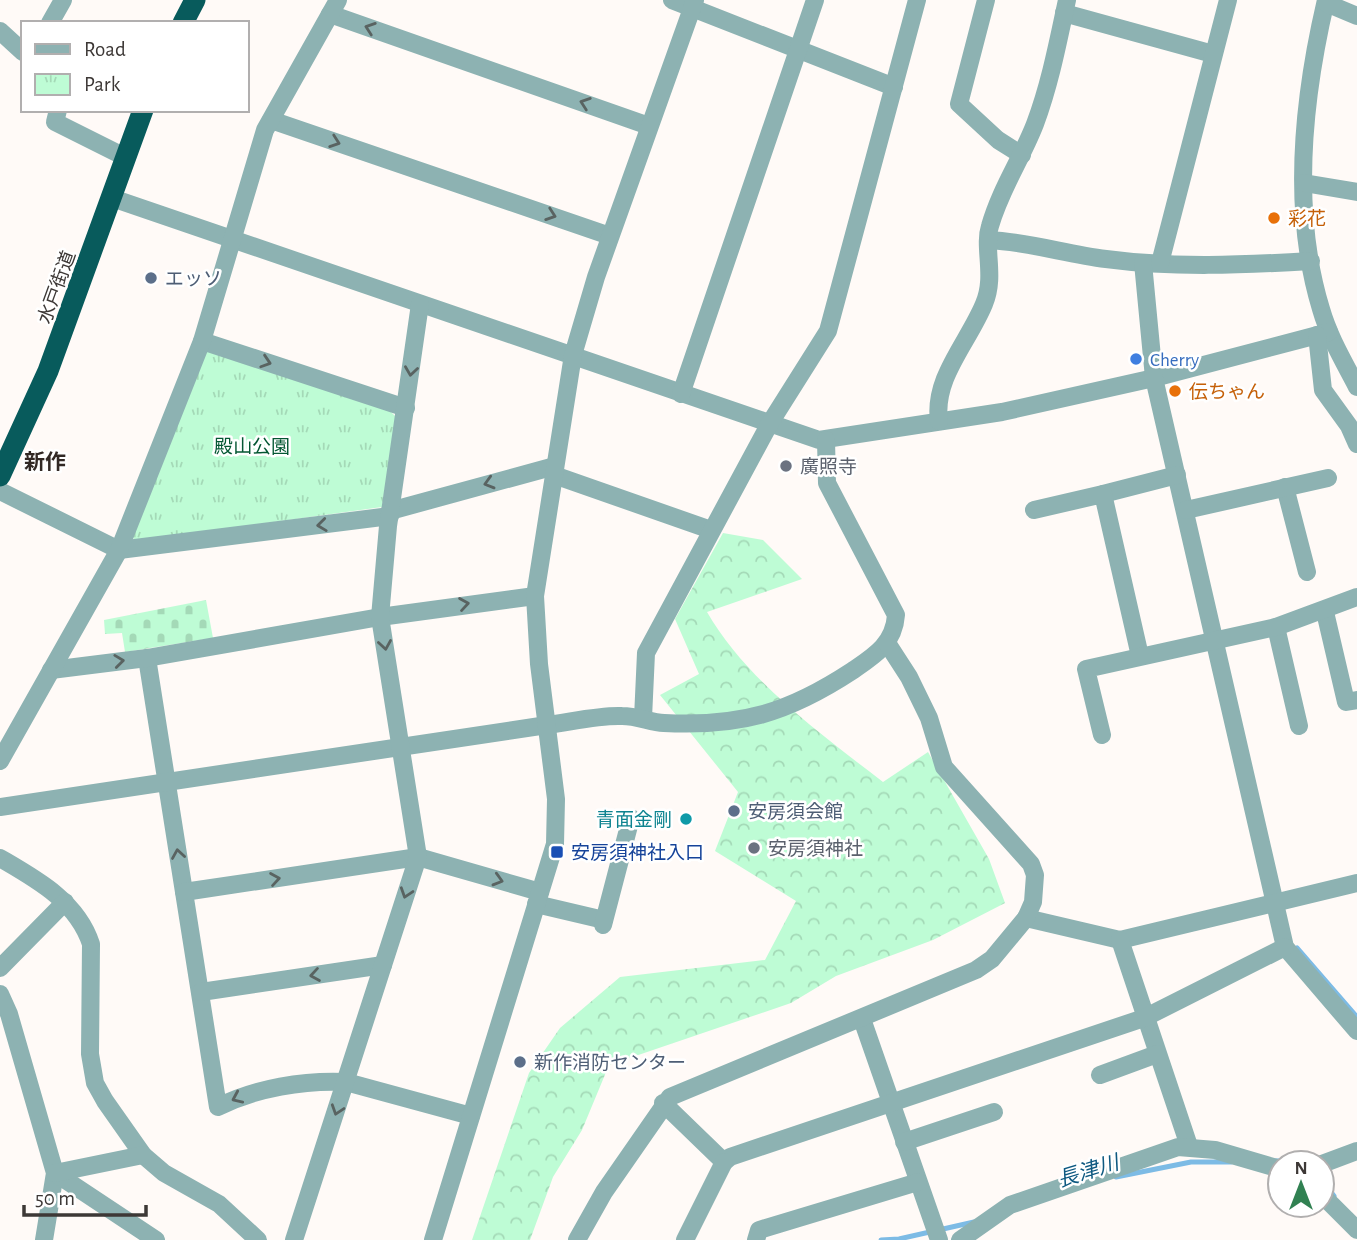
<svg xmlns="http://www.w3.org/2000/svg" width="1357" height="1240" font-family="'Alegreya Sans','Noto Sans JP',sans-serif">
<defs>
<pattern id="forest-crowns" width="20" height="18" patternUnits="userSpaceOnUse" patternTransform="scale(1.75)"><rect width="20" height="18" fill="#befcd5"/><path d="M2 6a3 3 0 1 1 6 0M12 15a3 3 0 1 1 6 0" fill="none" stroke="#a4d9b7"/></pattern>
<pattern id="cemetery-stones" width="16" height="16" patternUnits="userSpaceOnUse" patternTransform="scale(1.75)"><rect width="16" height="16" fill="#befcd5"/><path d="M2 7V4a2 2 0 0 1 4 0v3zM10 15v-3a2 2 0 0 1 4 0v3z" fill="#a4d9b7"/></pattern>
<pattern id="park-tufts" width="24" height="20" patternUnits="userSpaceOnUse" patternTransform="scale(1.75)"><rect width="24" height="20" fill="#befcd5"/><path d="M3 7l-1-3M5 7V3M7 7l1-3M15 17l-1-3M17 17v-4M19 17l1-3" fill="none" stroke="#a4d9b7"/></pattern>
</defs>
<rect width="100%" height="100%" fill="#fffaf7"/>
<path fill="url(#forest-crowns)" d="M723,533L763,540L802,579L707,612C746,680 822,735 883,782L928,752L989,859L1005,903L933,940L836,976L791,1003L609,1065L582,1130L553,1177L530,1240H472L529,1073L560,1028L620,977L765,960L796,901L715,851L738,792L660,695L699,674L675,619Z"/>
<path fill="url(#cemetery-stones)" d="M206,600L213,638L125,652L122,633L105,634L104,620Z"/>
<path fill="url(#park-tufts)" d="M211,349L388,409L396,417L382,507L136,541L131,536L203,353Z"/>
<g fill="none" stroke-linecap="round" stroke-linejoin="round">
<g stroke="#7dbbe5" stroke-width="5">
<path d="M1297,948L1357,1017"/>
<path d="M1276,1161L1307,1160L1310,1163"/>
<path d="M1116,1177L1191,1162H1231"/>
<path d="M1322,1180L1334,1196"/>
<path d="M881,1240L899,1239L974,1222"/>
</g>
<g stroke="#8db2b2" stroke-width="18">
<path d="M672,0L894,87"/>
<path d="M986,0L959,104L998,140L1022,155"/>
<path d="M1326,0C1303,98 1291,211 1321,309C1329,337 1344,362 1357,387"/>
<path d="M1326,3L1357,16"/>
<path d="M1064,13L1213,54"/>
<path d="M330,14L649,126"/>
<path d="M50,23L63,0"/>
<path d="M0,31L23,52"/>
<path d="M58,110L55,122L125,157"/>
<path d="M271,120L610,236"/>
<path d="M1304,183L1357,192"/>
<path d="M112,198L819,440L1002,412L1154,378L1329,332"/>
<path d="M989,240C1029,242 1066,254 1106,259C1173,268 1243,265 1311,261"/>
<path d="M1143,263L1154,378L1285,947L1357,1031"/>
<path d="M1160,263L1228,0"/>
<path d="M1317,335L1323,390L1349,426L1357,444"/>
<path d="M202,341L406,408"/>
<path d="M681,394L815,0"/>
<path d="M939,421C933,378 968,343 984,304C996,276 983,248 990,226C1001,188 1021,160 1035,124C1050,84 1058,42 1067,0"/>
<path d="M554,475L711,530"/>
<path d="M1285,487L1307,572"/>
<path d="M0,491L119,550L390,516"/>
<path d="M1103,494L1177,475"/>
<path d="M1034,510L1103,494L1140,656"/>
<path d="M1186,510L1328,478"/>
<path d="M390,511L555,466"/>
<path d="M1325,612L1346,702L1357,700"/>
<path d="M1276,627L1299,726"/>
<path d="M147,658L218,1107C256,1088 304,1080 346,1082L471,1116"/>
<path d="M51,670L147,658L380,617L535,596"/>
<path d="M643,718L646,653L770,423L828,331L917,0"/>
<path d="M1102,735L1086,669L1276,627L1357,597"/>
<path d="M0,761L119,550L202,341L265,130L338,0"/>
<path d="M0,807L547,725C571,722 598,715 622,716C637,716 650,722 664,723C740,727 788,713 852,671C874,656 894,644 896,615L827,483L826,440"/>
<path d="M0,858C36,879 77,901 91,944L90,1054L95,1083L105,1101L143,1155L164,1173L219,1204L258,1240"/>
<path d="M184,892L418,857L540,892"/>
<path d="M536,904L604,920"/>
<path d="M1026,918L1120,940L1357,883"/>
<path d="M603,925L631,818"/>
<path d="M1120,940L1189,1146"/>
<path d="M0,968L65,902"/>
<path d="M201,992L383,965"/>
<path d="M0,994L9,1014L55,1173L44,1240"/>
<path d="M862,1019L939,1240"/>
<path d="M1100,1075L1157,1054"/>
<path d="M663,1103L724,1162L730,1157L1144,1018L1285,947"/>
<path d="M904,1142L994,1112"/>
<path d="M1322,1164L1357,1151"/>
<path d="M55,1173L156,1240"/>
<path d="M55,1173L143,1155"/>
<path d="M1322,1195L1357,1230"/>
<path d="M294,1240L418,857L380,617L388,526L420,304"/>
<path d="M433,1240L555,844L556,799L539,664L535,596L573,355L596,277L695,0"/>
<path d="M577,1240L604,1192L670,1097L976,970L992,959L1026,918L1033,902L1035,875L1031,864L944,767L929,718L909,677L887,643"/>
<path d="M685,1240L724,1162"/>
<path d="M756,1240L759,1230L918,1182"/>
<path d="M960,1240L1010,1205L1178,1147L1215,1150L1280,1169"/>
</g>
<g stroke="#085b5c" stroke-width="21">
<path d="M183,23L195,0"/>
<path d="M0,476L48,371L143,110"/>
</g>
</g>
<defs><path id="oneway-chevron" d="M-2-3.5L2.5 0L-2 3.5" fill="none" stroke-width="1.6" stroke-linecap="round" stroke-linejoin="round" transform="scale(1.75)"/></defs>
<g stroke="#596361">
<use href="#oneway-chevron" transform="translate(370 28) rotate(-161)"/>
<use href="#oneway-chevron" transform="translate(585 103) rotate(-161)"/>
<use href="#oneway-chevron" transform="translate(335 142) rotate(19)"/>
<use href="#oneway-chevron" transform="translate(551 215) rotate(19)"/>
<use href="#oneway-chevron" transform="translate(266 362) rotate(18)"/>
<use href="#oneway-chevron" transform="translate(411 371) rotate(98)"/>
<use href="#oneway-chevron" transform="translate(489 483) rotate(164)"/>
<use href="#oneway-chevron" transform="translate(322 525) rotate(173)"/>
<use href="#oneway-chevron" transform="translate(464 604) rotate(-9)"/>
<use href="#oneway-chevron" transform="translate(385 645) rotate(81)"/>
<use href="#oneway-chevron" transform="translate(119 661) rotate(-7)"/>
<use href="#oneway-chevron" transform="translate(178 854) rotate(-99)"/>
<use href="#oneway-chevron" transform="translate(275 879) rotate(-9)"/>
<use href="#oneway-chevron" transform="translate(498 880) rotate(16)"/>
<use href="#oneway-chevron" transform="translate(406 893) rotate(108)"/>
<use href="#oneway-chevron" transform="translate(315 975) rotate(171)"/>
<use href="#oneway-chevron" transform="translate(237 1098) rotate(156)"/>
<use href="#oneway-chevron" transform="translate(337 1110) rotate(108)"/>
</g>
<g fill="#e8710a" stroke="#fff" stroke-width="2.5">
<circle cx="1274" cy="218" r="7"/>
<circle cx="1175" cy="391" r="7"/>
</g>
<g fill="#5c6f8a" stroke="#fff" stroke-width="2.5">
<circle cx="151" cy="278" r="7"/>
<circle cx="734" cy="811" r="7"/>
<circle cx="520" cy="1062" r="7"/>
</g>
<circle fill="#3f7fe0" stroke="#fff" stroke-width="2.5" cx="1136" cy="359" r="7"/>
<g fill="#6b7280" stroke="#fff" stroke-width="2.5">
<circle cx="786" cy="466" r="7"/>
<circle cx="754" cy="848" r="7"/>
</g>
<circle fill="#0f9aa8" stroke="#fff" stroke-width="2.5" cx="686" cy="819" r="7"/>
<rect fill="#1a4fb4" stroke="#fff" stroke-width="2.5" x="550" y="845" width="14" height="14" rx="3.5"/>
<g text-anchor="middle" stroke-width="5" stroke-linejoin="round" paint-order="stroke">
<g font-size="19" fill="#c56008" stroke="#fff" text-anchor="start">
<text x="1288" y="225">彩花</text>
<text x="1189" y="398">伝ちゃん</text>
</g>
<g font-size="19" fill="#4e5e75" stroke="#fff" text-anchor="start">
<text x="165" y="285">エッソ</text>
<text x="748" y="818">安房須会館</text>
<text x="534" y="1069">新作消防センター</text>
</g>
<g font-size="19" fill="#3d3836" stroke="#fff">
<text transform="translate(56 287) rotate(-70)" y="7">水戸街道</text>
</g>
<g font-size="19" fill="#366cbe" stroke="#fff" text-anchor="start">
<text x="1150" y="366">Cherry</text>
</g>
<g font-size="19" fill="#045733" stroke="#fff">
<text x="252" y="453">殿山公園</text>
</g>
<g font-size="19" fill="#5b616d" stroke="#fff" text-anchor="start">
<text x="800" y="473">廣照寺</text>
<text x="768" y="855">安房須神社</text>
</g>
<g font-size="19" fill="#0d838f" stroke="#fff" text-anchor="end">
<text x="672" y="826">青面金剛</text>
</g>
<g font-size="19" fill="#164399" stroke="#fff" text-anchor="start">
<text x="571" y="859">安房須神社入口</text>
</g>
<g font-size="21" font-weight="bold" fill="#322925" stroke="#fff">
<text x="45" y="469">新作</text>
</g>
<g font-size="21" font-style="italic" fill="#0e5981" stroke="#fff">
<text transform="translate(1088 1171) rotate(-17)" y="7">長津川</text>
</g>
</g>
<rect x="21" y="21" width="228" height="91" fill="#ffffff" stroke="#b1afaf" stroke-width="2"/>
<rect x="35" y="44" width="35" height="10" fill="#8db2b2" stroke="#b1afaf" stroke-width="2"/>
<text x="84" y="56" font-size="21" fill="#3d3836">Road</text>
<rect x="35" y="74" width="35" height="21" fill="url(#park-tufts)" stroke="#b1afaf" stroke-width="2"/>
<text x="84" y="91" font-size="21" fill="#3d3836">Park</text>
<g transform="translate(1301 1184)"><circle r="33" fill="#ffffff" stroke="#b1afaf" stroke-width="2"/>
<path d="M0-5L12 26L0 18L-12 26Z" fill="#318152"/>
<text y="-10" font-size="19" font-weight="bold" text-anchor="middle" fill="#3d3836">N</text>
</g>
<path d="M24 1205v10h122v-10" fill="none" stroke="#3d3836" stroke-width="3.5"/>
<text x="35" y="1205" font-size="21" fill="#3d3836" stroke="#ffffff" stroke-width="5" paint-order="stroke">50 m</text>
</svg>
